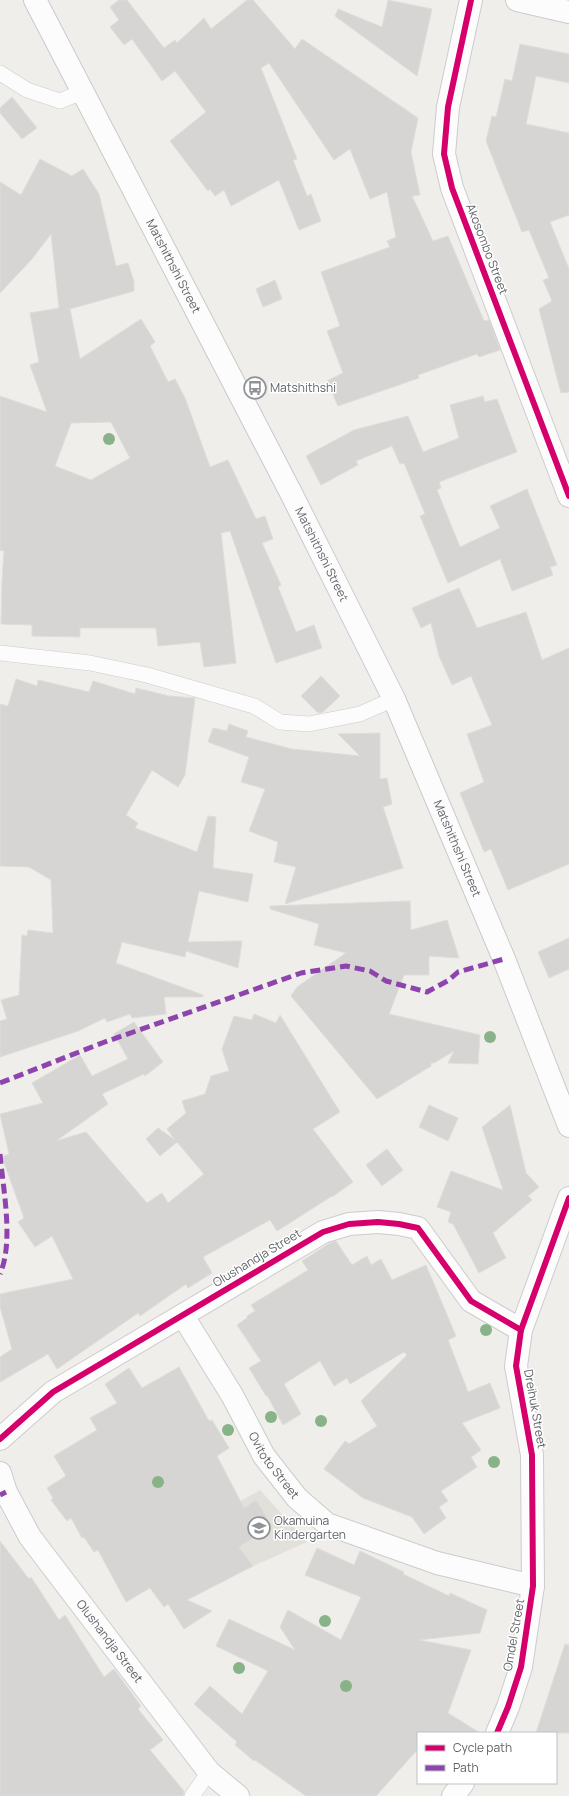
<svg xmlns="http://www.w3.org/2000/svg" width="569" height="1796" font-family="Manrope,sans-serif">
<rect width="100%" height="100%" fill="#efeeea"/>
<path fill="#e2e0da" d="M260,1490L307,1542L247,1569L216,1515Z"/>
<g fill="#d6d5d3" stroke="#deddd9" fill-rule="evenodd">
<path d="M119,0H127L164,48L175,40L177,43L204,18L211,29L247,0H253L295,49L302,39L418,118L411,152L420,195L412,196L433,241L448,236L484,321L489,320L500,350L479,357L477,354L418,375L419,378L338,406L327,381L343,373L327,331L340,326L321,272L390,247L387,241L396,237L387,192L370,199L350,149L334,160L269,63L261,68L297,159L293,160L307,196L311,194L321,221L299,230L279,180L231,206L224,190L215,196L210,189L208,191L170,141L206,112L175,71L162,81L132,39L124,45L110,27L119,20L110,7Z"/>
<path d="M388,0L432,9L417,76L335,16L338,9L382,27Z"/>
<path d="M520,44L569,54V83L536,76L526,124L569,133V215L550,222L569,269V392L561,393L539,309L552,301L543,280L549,278L529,230L522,232L486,141L492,116L496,117L505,79L512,81Z"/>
<path d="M12,97L37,128L22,139L0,113V108Z"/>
<path d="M40,159L72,176L83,169L99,194L116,266L128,263L134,282V291L70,309L80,359L141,319L155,342L150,346L168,382L175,379L185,398L210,467L228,460L256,519L265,516L273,539L262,543L281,585L278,587L296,632L314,625L322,648L276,663L230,531L221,533L236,663L204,667L200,642L158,646L156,628H80V637L32,636V625L1,624L2,582L4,551L0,550V396L47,412L30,365L39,362L30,313L59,308L51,234L32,259L0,293V182L21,195ZM111,422L130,458L91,480L55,466L71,423Z"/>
<path d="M275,280L282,299L263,307L256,289Z"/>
<path d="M483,396L485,402L497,399L517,452L439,482L441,488L437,490L460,547L500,528L490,506L527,489L557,565L550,567L553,575L512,591L500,559L448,583L420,516L425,514L404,463L400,464L392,446L356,461L358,465L321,485L306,456L354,430L408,416L423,452L459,438L450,405Z"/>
<path d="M459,588L477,628L526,612L542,660L569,648V864L508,890L491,849L484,852L460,793L484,782L467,734L492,725L471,676L452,685L439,656L431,623L421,628L412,608Z"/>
<path d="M321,676L340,696L323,712L318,713L301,696Z"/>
<path d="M16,679L37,686L38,680L89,692L93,681L135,694L136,688L169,696L195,698L185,775L178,787L152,770L126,815L138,823L135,828L197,852L208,816L216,817L213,868L253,874L248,902L199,891L188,942L242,941L238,968L186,951L185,957L122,942L116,963L203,995V997H164L166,1014L132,1018L130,1014L107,1022L105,1018L78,1031L0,1057V1021L7,1019L1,1000L19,995L22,935L27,936L28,930L53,933L51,880L29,867L0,866V704L8,706Z"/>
<path d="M229,724L248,731L246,737L292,749L360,756L338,734L380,733V779L387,778L392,804L383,807L403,868L285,904L296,867L274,862L278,842L249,831L265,789L241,782L249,757L208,742L213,728L227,731Z"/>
<path d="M410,901L411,930L447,920L459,958L429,956V975H404L389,1014L480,1035L478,1064L448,1063L454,1051L434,1063H431V1066L377,1099L291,996L297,987L346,953L314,945L319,924L270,909V906Z"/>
<path d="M569,938V969L549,978L538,952Z"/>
<path d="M254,1014L276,1023L280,1015L340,1112L313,1129L353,1182L332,1197V1196L277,1231L270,1220L203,1257L212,1273L188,1288L186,1284L140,1316L138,1313L57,1369L48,1354L0,1382V1357L12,1349L0,1307V1294L73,1279L52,1236L35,1247L18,1222L24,1218L2,1157L9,1154L0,1114L43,1103L32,1083L80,1055L92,1076L128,1059L114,1034L134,1022L163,1062L145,1076L144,1074L102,1094L108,1104L56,1141L86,1132L147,1203L162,1193L168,1203L204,1174L177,1142L160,1156L146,1139L158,1128L175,1140L167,1129L186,1113L182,1101L205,1094L211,1076L229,1071L222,1049L234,1016L252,1020Z"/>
<path d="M429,1105L458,1118L448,1141L419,1127Z"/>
<path d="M510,1105L526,1173L539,1187L528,1196L532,1200L493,1233L506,1258L479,1273L453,1224L448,1222L451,1212L437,1207L451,1171L503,1190L482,1127Z"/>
<path d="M387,1149L403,1170L382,1186L366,1165Z"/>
<path d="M336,1241L352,1265L367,1256L371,1265L381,1259L392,1280L426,1265L456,1336L448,1340L468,1392L490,1383L500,1408L462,1423L481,1450L471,1457L477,1467L441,1491L448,1501L439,1507L446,1518L424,1534L412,1517L363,1498L324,1469L345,1441L349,1444L377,1426L361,1401L407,1355L404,1352L350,1384L347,1378L334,1386L320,1361L284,1384L301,1414L283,1425L267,1395L266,1396L249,1368L261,1361L237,1325L247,1318V1316L255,1311L251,1305L308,1270L302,1261L330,1243Z"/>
<path d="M179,1367L209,1421L212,1420L229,1448L217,1456L244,1508L256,1500L272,1526L239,1547L253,1566L187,1600L212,1611L184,1629L168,1604L164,1607L150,1588L126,1602L98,1550L94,1552L84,1537L82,1538L71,1518L67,1521L51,1500L53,1498L47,1488L66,1476L54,1456L97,1430L90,1418L117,1403L105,1384L129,1368L142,1388Z"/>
<path d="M0,1541L29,1579L31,1577L59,1620L65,1615L104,1677L114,1669L141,1706L138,1709L163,1740L150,1750L184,1791L183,1796H0Z"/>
<path d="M317,1548L354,1565L360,1551L404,1572L403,1574L449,1596L450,1593L487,1610L480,1633L419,1640L471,1650L448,1713L480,1733H418V1749L376,1796H306L255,1760L254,1761L235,1745L237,1742L194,1704L210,1686L242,1714L268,1671L216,1646L229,1619L295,1650L280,1627L288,1610L341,1640L361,1597L305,1575Z"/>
<path d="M565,1644L569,1645V1733H536Z"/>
</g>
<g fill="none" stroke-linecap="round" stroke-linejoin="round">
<g stroke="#cbcccc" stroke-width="16">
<g id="service">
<path d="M0,73L27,90L60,101L82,92"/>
<path d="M0,653L90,663L147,675L254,706L280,722L309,724L360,714L394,699"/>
<path d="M192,1796L209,1772"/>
</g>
</g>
<g stroke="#cbcccc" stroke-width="24">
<g id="minor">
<path d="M471,0L448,107L444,154L452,188L569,496"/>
<path d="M517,0L569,12"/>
<path id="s1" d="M183,1316L232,1395L264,1456L297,1498L327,1524L437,1563L533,1586"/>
<path d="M0,1439L53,1392L323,1232L349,1224L378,1222L399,1224L418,1228L471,1301L521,1330"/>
<path id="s2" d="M0,1473L6,1492L30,1537L209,1772L238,1796"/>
<path d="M497,1733L508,1707L521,1667L533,1586L532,1455L516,1366L521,1330L569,1198"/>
<path d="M453,1796L463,1783"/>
</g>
</g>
<g stroke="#cacacb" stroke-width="24">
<g id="secondary">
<path id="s3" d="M35,0L291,493L394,699L504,959L569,1126"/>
</g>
</g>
<use href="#service" stroke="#fdfcfc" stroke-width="15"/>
<use href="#minor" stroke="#fdfcfc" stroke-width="22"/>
<use href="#secondary" stroke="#fdfcfc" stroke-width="22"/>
<g stroke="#8e44ad" stroke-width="5" stroke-dasharray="10 5" stroke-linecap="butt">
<path d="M0,1083L102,1043L301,973L346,966L370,971L386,981L427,992L449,980L458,972L504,959"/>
<path d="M0,1154C3,1189 14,1242 0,1274"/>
<path d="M0,1495L6,1492"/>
</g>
<g stroke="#fff" stroke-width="8">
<g id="cycleway">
<path d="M471,0L448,107L444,154L452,188L569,496"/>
<path d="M0,1439L53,1392L323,1232L349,1224L378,1222L399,1224L418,1228L471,1301L521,1330"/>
<path d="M497,1733L508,1707L521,1667L533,1586L532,1455L516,1366L521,1330L569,1198"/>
</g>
</g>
<use href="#cycleway" stroke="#d6006c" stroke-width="6"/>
</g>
<g fill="#88b388">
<circle cx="109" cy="439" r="6"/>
<circle cx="490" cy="1037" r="6"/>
<circle cx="486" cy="1330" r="6"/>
<circle cx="271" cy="1417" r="6"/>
<circle cx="321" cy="1421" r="6"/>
<circle cx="228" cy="1430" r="6"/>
<circle cx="494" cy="1462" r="6"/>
<circle cx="158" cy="1482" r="6"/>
<circle cx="325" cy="1621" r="6"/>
<circle cx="239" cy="1668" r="6"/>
<circle cx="346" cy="1686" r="6"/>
</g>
<defs>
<g id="bus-ring" transform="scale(1.15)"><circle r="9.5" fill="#fff" stroke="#919496" stroke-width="1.5"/><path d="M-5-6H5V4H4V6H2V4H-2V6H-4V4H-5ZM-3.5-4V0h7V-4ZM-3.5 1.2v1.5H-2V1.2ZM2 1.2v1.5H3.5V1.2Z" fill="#919496"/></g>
<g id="school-ring" transform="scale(1.15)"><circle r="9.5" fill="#fff" stroke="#919496" stroke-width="1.5"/><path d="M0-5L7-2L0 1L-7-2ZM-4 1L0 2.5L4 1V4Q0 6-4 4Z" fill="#919496"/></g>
</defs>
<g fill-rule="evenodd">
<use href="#bus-ring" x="255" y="388"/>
<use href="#school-ring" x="259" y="1528"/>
</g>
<g text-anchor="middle" stroke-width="3" stroke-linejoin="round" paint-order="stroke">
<g font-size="12" fill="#5f6368" stroke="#fff">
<text transform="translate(487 249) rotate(69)" y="4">Akosombo Street</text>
<text dy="4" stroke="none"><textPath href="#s3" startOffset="300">Matshithshi Street</textPath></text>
<text dy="4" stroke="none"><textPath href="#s3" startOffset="624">Matshithshi Street</textPath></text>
<text dy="4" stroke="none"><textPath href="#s3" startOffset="948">Matshithshi Street</textPath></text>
<text transform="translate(257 1258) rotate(-31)" y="4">Olushandja Street</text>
<text transform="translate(535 1409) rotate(80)" y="4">Dreihuk Street</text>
<text dy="4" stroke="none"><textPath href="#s1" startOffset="175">Ovitoto Street</textPath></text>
<text transform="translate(514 1635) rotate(-80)" y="4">Omdel Street</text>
<text dy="4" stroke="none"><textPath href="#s2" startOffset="202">Olushandja Street</textPath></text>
</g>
<g font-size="12" fill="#5f6368" stroke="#fff" text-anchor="start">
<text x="270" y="392">Matshithshi</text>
<text x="274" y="1525">Okamuina<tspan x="274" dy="14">Kindergarten</tspan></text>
</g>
</g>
<rect x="417" y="1732" width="140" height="52" fill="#ffffff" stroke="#bfc1c3"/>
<rect x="425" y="1745" width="20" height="6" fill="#d6006c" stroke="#bfc1c3"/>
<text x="453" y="1752" font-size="12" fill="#5f6368">Cycle path</text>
<rect x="425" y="1765" width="20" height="6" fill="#8e44ad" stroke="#bfc1c3"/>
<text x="453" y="1772" font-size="12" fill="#5f6368">Path</text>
</svg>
